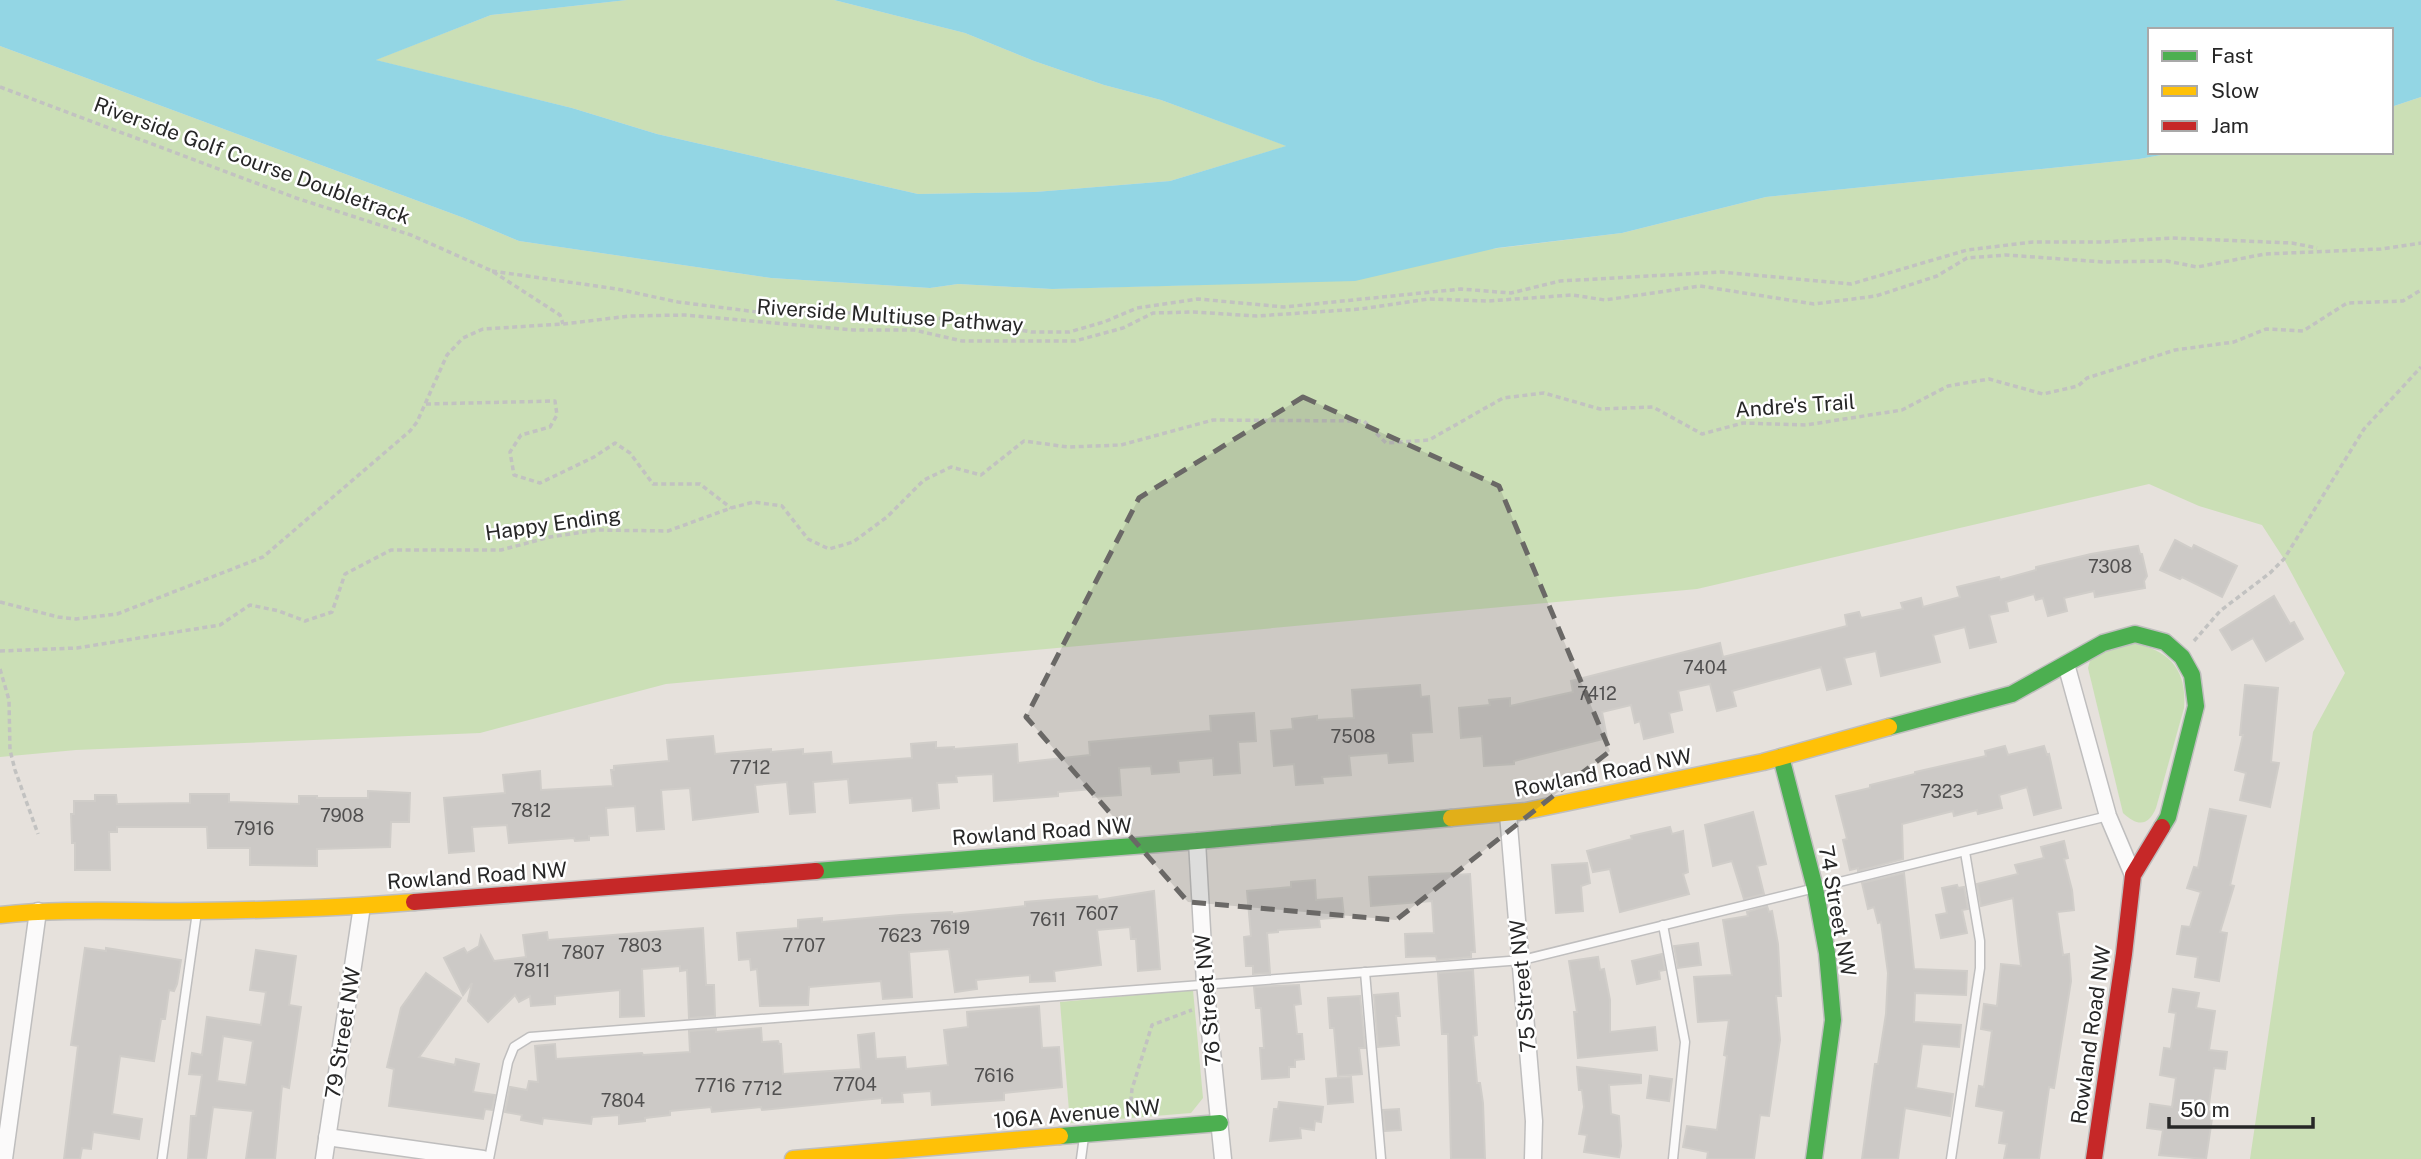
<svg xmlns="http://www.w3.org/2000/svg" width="2421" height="1159" font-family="'Public Sans',sans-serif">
<rect width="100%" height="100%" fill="#e6e1dc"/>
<g fill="#cbdfb6">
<path d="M627,0H834L965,33L1034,61L1104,85L1161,100L1287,146L1170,181L1035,192L918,194L657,134L572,108L375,60L491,15Z"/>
<path d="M0,46L464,218L519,241L771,278L930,288L958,284L1052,289L1193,285L1622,233L1766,197L2139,159L2178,152H2391V107L2421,97V1159H2250L2313,732L2345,673L2284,559L2262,525L2199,506L2149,484L1697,589L666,684L480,733L76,750L0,757Z"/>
<path d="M2132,643C2170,650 2187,670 2184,708L2156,808C2148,827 2137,826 2123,813L2088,668L2091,657Z"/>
<path d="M1193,990L1203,1098L1191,1113L1070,1123L1060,1002Z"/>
</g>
<path fill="#93d6e4" d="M0,0H627L491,15L376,60L572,108L657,134L918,194L1035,192L1170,181L1286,146L1161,100L1104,85L1034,61L965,33L834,0H2421V97L2391,107V30H2150V152H2178L2139,159L1766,197L1622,233L1497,248L1355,281L1052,289L958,284L930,288L771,278L519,241L464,218L0,46Z"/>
<g fill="#ccc9c6" stroke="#d0cdc9" stroke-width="2" fill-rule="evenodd">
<path d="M2175,540L2192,549L2194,545L2237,566L2222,597L2182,577L2180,579L2160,570Z"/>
<path d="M2138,546L2140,554H2142L2147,576L2144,581L2145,588L2095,597L2094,591L2064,598L2067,611L2048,616L2043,598L2036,600L2034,594L2006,602L2008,611L1989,615L1996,642L1970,648L1965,627L1933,635L1940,662L1881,676L1876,651L1844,658L1851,684L1827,690L1821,667L1732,691L1736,706L1717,711L1710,684L1678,691L1682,710L1669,713L1673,732L1644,739L1640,721L1635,723L1631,705L1602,712L1607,738L1514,761V764L1484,766L1482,736L1461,738L1459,708L1490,705L1489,700L1510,698V706L1573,692L1571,681L1720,643L1723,657L1847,626L1845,615L1859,612L1861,618L1903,609L1901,603L1921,598L1923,607L1960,597L1957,587L1999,577L2000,580L2036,570V567L2091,554Z"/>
<path d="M2274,596L2290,624L2294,622L2303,639L2266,661L2253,638L2232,650L2220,630Z"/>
<path d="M1420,685L1421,697L1429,696L1432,732L1411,733L1413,761L1389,763L1388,753L1349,756L1351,775L1322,777L1323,783L1296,785L1294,764L1274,766L1271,731L1293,729L1292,719L1317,716V720L1354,718L1352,690Z"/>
<path d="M2245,685L2278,688L2271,762L2279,763L2270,807L2240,800L2246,773L2235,770L2243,735H2240Z"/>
<path d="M1254,713L1256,741L1238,742L1240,773L1214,775L1213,758L1178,761L1179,772L1152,774L1151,766L1119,768L1121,795L1093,797V789L1058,792V796L994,801L993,774L956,776L957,782L937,783L939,808L913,811L912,798L850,803L848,779L813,782L815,812L790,814L787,782L755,785L758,812L693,820L690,788L661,790L664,829L637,831L635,806L606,808L608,835L589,836V840L575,841L574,838L509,843L507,825L472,827L474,851L449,853L444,798L505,793L503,775L540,771L541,790L613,786L611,770H614V766L669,761L667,740L713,736L715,754L771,749V752L803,749V754L831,752L832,764L912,758L911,744L936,742V748L954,747V749L1017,744L1018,763L1090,755L1089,742L1211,731L1210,716Z"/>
<path d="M2005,746L2008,755L2044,746L2047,755L2049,754L2061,808L2034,815L2027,787L1999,795L2002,808L1978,814L1977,810L1954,816L1953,811L1902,824L1903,859L1858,871V868L1850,870L1843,840L1847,839L1836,796L1870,788V785L1915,774V772L1986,756L1985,751Z"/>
<path d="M368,791L410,793L409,822H391L390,847L317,849V866L250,865V848H208L207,827H117V832H109L110,870H75V843H72L71,814H74V801H95V795H116L117,804L190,803V794H229V802L299,804V796H317V798H368Z"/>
<path d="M2210,809L2246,816L2230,885L2234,886L2220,932L2227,933L2219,981L2195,977L2198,957L2177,954L2182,926L2190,927L2201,892L2187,888L2194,867L2198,868Z"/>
<path d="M1753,812L1766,864L1757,866L1764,894L1744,899L1732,861L1713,866L1705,825Z"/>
<path d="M1670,827L1672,834L1683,831L1688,872L1683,874L1689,894L1620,912L1610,869L1593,872L1587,851L1632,839L1631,836Z"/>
<path d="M2064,841L2068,858L2064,859L2072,890L2074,910L2057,912L2063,955L2069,954L2071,981L2054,1088L2049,1087L2039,1159H2004L2007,1144L1999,1143L2004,1111L1976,1106L1979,1086L1984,1087L1992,1031L1981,1029L1984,1004L1997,1006L2001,964L2021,966L2013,898L1981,906L1977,884L2018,874L2015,865L2044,858L2041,847Z"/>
<path d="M1587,863L1590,883L1581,886L1583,911L1556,913L1552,865Z"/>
<path d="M1454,873V875L1470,874L1475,952H1471V957L1437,960L1436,956L1406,957L1405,934L1434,933L1432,901L1371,906L1369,877Z"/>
<path d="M1904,873L1914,969L1967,971L1966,995L1915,993L1914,1022L1961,1025L1959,1047L1922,1044L1916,1088L1953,1094L1950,1116L1905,1108L1898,1159H1862L1875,1064H1878L1886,1014L1888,973L1881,922L1878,923L1874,907L1868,909L1862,883Z"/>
<path d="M1315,880L1316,900L1342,898L1344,917L1319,919L1320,927L1278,930V932L1267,933L1270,973L1253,974V966H1246L1244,937L1251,936L1247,891L1291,887V882Z"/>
<path d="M1957,885L1958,888L1964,887L1968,909L1962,910L1967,933L1941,938L1936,915L1947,913L1942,888Z"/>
<path d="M1154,891L1160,969L1138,971L1136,939H1131L1130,927L1097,930L1101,965L1054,971L1055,981L1030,982V975L976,980L977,989L955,992L949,949L909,952L912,997L883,999L881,981L809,987L808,1005L760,1006L757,969L751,970L750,959L739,960L737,933L798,928V920L822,918V922L900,915L952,912V914L1025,906V902L1097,896L1098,900Z"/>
<path d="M1767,906L1769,912L1772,911L1778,944L1781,996H1776L1780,1040L1769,1116L1760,1115L1754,1159H1707L1708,1152L1683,1147L1687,1126L1717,1130L1727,1056L1724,1055L1729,1020L1698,1022L1694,977L1732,975L1723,920L1748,916L1747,912Z"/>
<path d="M703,928L706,985H714L715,1016L689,1018L687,970L680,971V966L642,969L644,1016L620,1017V990L555,996V1004L531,1006L530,996L519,1002L515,995L488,1022L468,1001L472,983L463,995L444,958L464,948L467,953L479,946L481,936L494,961L526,957L523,935L547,932L548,940Z"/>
<path d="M1698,943L1701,965L1678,968L1674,946Z"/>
<path d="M85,948L106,951V948L181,960L177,984L174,991L169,990L165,1019H161L154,1061L120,1056L112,1114L142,1119L139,1139L93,1132L91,1149L82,1148L80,1159H64L78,1046L71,1045Z"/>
<path d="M256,950L296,956L289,1005L301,1007L289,1088L282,1086L275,1159H246L253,1111L213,1107L206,1159H188L191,1116H196L202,1075L189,1074L192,1053L202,1055L207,1017L261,1025L266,992L250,990ZM223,1036L253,1041L246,1085L217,1081Z"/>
<path d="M1662,954L1665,970L1659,971L1660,979L1637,984L1632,961Z"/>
<path d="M1598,957L1600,970L1604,969L1610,1000V1032L1655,1027L1657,1050L1578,1058L1574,1012H1577L1569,961Z"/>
<path d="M1473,970L1477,1035L1473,1036L1477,1083H1480L1483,1103L1485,1159H1451L1448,1034H1442L1438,973Z"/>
<path d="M426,973L461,998L419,1057L455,1065L456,1059L479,1064L473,1092L495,1095L492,1110L485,1109L483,1119L389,1106L394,1069L387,1067L401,1008Z"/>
<path d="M1299,985L1301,1004L1294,1005L1297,1034H1302L1304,1059L1295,1060V1067H1289V1077L1262,1079L1260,1048H1264L1261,1008H1256L1254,987Z"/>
<path d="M2173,989L2199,993L2196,1008L2215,1011L2209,1050L2227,1052L2225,1069L2214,1068L2208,1111L2213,1112L2206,1159L2159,1155L2163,1130L2147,1128L2150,1104L2172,1107L2176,1078L2160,1075L2164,1048L2171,1049L2176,1013L2169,1012Z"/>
<path d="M1398,993L1400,1016H1396L1399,1045L1378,1047L1374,995Z"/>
<path d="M1360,996L1365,1048H1359L1362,1074L1338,1076L1334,1028H1330L1328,998Z"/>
<path d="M1039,1006L1042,1048L1059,1047L1062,1087L1004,1093V1100L932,1105L931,1091L902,1093L903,1102L882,1103V1098L762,1110L761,1107L712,1112L711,1107L670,1111V1115L645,1118V1121L619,1124V1115L592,1117L591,1124L543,1118L542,1124L521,1120L522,1115L505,1112L510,1087L527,1090L529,1081L538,1082L535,1046L555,1044L556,1059L642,1053L643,1055L690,1052L689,1031L716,1029V1032L761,1028L762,1042L778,1041L779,1044H781L783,1074L861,1069L858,1035L874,1033L876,1059L905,1057L906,1069L948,1065L944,1030L968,1027L967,1012Z"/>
<path d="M1577,1067L1641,1075V1083L1609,1085L1611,1114L1619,1116L1621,1146L1619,1157L1584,1152L1587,1135L1579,1134L1584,1107L1582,1090H1579Z"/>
<path d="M1650,1076L1672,1079L1669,1101L1647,1098Z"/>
<path d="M1351,1077L1353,1102L1328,1104L1326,1079Z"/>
<path d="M1279,1102L1323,1107L1321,1122L1315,1121L1314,1130L1300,1128L1301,1138L1270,1141L1274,1109H1278Z"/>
<path d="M1399,1109L1401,1130L1385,1131L1383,1110Z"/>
</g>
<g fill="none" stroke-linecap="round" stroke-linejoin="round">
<g stroke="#bfbebe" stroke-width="11">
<g id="lane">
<path d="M1663,925L1685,1042L1673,1159"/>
<path d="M1365,972L1381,1159"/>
<path d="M162,1159L197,912"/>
<path d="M489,1159L508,1062L514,1047L530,1037L1522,960L2108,816"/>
<path d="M1081,1159L1084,1137"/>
<path d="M1951,1159L1980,968V941L1965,852"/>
</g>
</g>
<g stroke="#bfbebe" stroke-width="19">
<g id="street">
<path d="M2066,664L2108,816L2133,875"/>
<path d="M1508,814L1534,1121L1533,1159"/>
<path d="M1197,841L1205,983L1223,1159"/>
<path d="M327,1137L483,1159"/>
<path d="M4,1159L38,911"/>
<path d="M324,1159L362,906"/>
</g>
</g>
<g stroke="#bfbebe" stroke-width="19">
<g id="fast">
<path d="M1889,727L2012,694L2103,643L2135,634L2165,642L2182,657L2192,675L2196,706L2168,817L2162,827"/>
<path d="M1781,757L1815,888L1827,953L1833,1020L1814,1159"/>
<path d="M816,871L1197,841L1451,818"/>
<path d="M1060,1136L1220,1123"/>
</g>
</g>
<g stroke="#bfbebe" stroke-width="19">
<g id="slow">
<path d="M1451,818L1526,811L1763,762L1889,727"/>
<path d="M0,915C65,908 131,912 197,911C269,910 342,908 414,902"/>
<path d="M793,1159L1060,1136"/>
</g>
</g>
<g stroke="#bfbebe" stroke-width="19">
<g id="jam">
<path d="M414,902L816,871"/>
<path d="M2094,1159L2124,954L2133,875L2162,827"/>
</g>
</g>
<g stroke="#c2c2c1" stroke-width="3.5" stroke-dasharray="5 3.5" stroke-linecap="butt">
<path d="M0,87L296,198L411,235L492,271L560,315L563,324"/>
<path d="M492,271L617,289L678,302L781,315L832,311L875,316L961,319L1031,332H1069L1104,322L1137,308L1198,299L1284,307L1461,289L1511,293L1560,281L1721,272L1851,284L1967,250L2033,242H2103L2172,238L2292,243L2317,248"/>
<path d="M426,404L555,401L557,415L550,427L521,435L510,452L514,475L540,483L594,457L615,443L630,453L653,484H700L731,508"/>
<path d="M0,602L58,617L76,619L117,614L263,557L410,431L417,422L447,355L463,338L483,329L563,324L630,316L685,315L853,330H914L962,341H1075L1123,328L1153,313L1193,312L1257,316L1360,309L1429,299L1488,301L1572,295L1605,300L1700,286L1814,304L1876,296L1937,276L1967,258L2006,255L2104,262L2167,261L2197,267L2265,254L2381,249L2421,243"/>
<path d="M2194,641L2220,611L2270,573L2284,559L2364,429L2421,367"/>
<path d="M0,651L77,648L220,625L250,605L279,611L305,621L332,612L345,574L391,550H501L550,537L598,530L668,531L731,508L754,502L782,506L808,539L829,549L853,542L887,517L924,480L951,467L981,475L1024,441L1068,447L1121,445L1213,420L1364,421L1386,443L1429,440L1503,398L1544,393L1600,409L1653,407L1702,434L1743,423L1806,425L1902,410L1948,386L1989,379L2043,394L2078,386L2087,378L2175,350L2234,342L2266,329L2303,331L2347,303L2403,301L2421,290"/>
<path d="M0,669L9,700L10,750L15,770L38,834"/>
<path d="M1130,1110L1132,1089L1152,1025L1192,1010"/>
</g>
<use href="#lane" stroke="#fbfafa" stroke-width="8"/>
<use href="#street" stroke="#fbfafa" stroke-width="16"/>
<use href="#fast" stroke="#4caf50" stroke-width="16"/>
<use href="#slow" stroke="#ffc107" stroke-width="16"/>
<use href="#jam" stroke="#c62828" stroke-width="16"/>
</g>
<path fill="#6a6866" fill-opacity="0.2" stroke="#6a6866" stroke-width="5" stroke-dasharray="14 9" stroke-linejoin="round" d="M1303,397L1499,486L1610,751L1396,920L1188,902L1026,717L1139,498Z"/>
<g text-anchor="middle" stroke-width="5" stroke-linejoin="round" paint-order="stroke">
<g font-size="18" fill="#515050">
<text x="2110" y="573">7308</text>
<text x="1705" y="674">7404</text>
<text x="1597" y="700">7412</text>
<text x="1353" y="743">7508</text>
<text x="750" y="774">7712</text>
<text x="1942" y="798">7323</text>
<text x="531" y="817">7812</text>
<text x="342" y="822">7908</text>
<text x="254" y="835">7916</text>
<text x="1097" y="920">7607</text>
<text x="1048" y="926">7611</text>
<text x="950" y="934">7619</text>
<text x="900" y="942">7623</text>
<text x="640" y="952">7803</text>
<text x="804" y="952">7707</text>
<text x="583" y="959">7807</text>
<text x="532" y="977">7811</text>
<text x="994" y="1082">7616</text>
<text x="855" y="1091">7704</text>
<text x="715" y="1092">7716</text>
<text x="762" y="1095">7712</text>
<text x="623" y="1107">7804</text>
</g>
<g font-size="21" fill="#272727" stroke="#fff">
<text transform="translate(252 161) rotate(20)" y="7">Riverside Golf Course Doubletrack</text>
<text transform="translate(890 316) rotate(4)" y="7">Riverside Multiuse Pathway</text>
<text transform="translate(1795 406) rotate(-4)" y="7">Andre's Trail</text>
<text transform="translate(553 524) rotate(-8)" y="7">Happy Ending</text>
<text transform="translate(1603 773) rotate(-11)" y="7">Rowland Road NW</text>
<text transform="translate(1042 832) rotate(-4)" y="7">Rowland Road NW</text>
<text transform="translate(477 876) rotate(-4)" y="7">Rowland Road NW</text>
<text transform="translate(1837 911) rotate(80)" y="7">74 Street NW</text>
<text transform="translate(1523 986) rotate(-95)" y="7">75 Street NW</text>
<text transform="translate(1208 1000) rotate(-95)" y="7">76 Street NW</text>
<text transform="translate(343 1033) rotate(-81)" y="7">79 Street NW</text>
<text transform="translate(2091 1035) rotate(-82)" y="7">Rowland Road NW</text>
<text transform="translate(1077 1114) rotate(-5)" y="7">106A Avenue NW</text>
</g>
</g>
<rect x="2148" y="28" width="245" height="126" fill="#ffffff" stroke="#a9a9a9" stroke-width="2"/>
<rect x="2162" y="51" width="35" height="10" fill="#4caf50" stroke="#a9a9a9" stroke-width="2"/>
<text x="2211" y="63" font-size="21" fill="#272727">Fast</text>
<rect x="2162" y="86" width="35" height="10" fill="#ffc107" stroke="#a9a9a9" stroke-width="2"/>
<text x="2211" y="98" font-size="21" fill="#272727">Slow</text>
<rect x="2162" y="121" width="35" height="10" fill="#c62828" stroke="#a9a9a9" stroke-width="2"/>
<text x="2211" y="133" font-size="21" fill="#272727">Jam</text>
<path d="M2169 1117v10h144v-10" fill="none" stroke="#272727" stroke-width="3.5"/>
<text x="2180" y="1117" font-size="21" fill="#272727" stroke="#ffffff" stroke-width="5" paint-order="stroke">50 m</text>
</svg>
